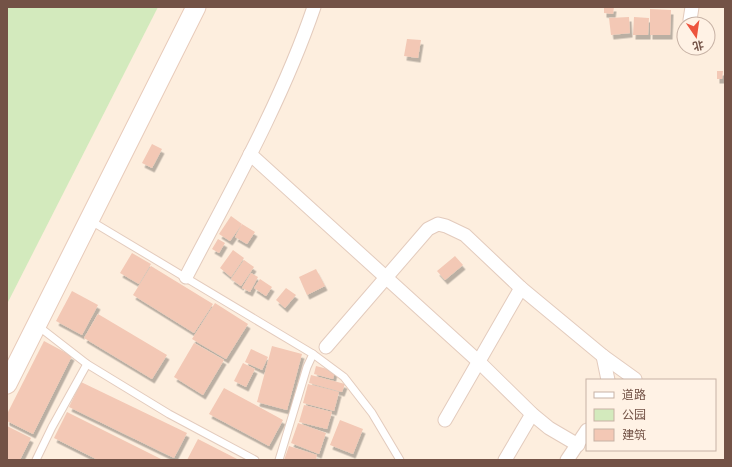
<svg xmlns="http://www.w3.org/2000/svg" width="732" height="467" font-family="Mulish,'Noto Sans SC',sans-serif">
<defs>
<filter id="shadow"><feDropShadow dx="2.5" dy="4.5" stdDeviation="0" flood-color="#0004"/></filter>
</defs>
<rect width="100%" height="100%" fill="#fdeede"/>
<path fill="#d3eabd" d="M7,7H158L7,304Z"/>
<g fill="#f3c8b5" filter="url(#shadow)">
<path d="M604,7H614L613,14L604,13Z"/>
<path d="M650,9L671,10L670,35H650Z"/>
<path d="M629,17L630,33L611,35L609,18Z"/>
<path d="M634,17L649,18L648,35H633Z"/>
<path d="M407,39L421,40L418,58L404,56Z"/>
<path d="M717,71H723L722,79H717Z"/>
<path d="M152,144L162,149L152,168L142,163Z"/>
<path d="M231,216L242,224L230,241L219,234Z"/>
<path d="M242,224L255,232L247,244L235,237Z"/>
<path d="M218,239L225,243L219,253L212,249Z"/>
<path d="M233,250L244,258L231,277L220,268Z"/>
<path d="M132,253L151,264L139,284L120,273Z"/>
<path d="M455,256L463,265L445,280L437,271Z"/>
<path d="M244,260L254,267L241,286L231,279Z"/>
<path d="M151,266L213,304L194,333L133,295Z"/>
<path d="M316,269L325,286L307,295L299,277Z"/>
<path d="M251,273L258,277L250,292L242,288Z"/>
<path d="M260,279L272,287L266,296L254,288Z"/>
<path d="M286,288L296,295L285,308L276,300Z"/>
<path d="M72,291L98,305L82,335L56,321Z"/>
<path d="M215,303L248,324L226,359L192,339Z"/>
<path d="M98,314L167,355L152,379L84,338Z"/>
<path d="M44,341L72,356L33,434L7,421V414Z"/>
<path d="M194,343L224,360L203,395L174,377Z"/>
<path d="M272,346L302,354L287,410L257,402Z"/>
<path d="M251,349L268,357L262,370L245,362Z"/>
<path d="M243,363L255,369L246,387L234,381Z"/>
<path d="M316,366L335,371L333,379L314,374Z"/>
<path d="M311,375L345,384L342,392L309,383Z"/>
<path d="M81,382L187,433L174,458L69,407Z"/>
<path d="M308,384L339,392L334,411L303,403Z"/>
<path d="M224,388L283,420L269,446L209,414Z"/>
<path d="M304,405L332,412L327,429L299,422Z"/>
<path d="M67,412L163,460H98L54,438Z"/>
<path d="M340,420L363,429L353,454L330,445Z"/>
<path d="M298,423L326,433L319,454L291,443Z"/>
<path d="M7,426L31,438L20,460H7Z"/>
<path d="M198,439L239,460H187Z"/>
<path d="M289,446L317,455L316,460H284Z"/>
</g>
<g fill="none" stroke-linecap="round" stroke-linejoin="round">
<g stroke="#e3cbbd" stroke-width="9">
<g id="lane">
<path d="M91,221L313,354L307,367L279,460"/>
<path d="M38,326L87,364L169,414L255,460"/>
<path d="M313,354L344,377L372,413L400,460"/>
<path d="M36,460L52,427L87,364"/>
</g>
</g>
<g stroke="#e3cbbd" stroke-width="15">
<g id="street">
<path d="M690,20L692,7"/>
<path d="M250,154L478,361L532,414L549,428L578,445"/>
<path d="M186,277C232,189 282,101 314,7"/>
<path d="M326,347L428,229L438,224L446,226L465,235L521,288L603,356L635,379"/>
<path d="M603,356L608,380"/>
<path d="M445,420L521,288"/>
<path d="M505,460L532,414"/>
<path d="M567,460L587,430"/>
</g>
</g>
<g stroke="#e8cbba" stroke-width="21">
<path id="secondary" d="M7,384L196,7"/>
</g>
<use href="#lane" stroke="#fff" stroke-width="7"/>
<use href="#street" stroke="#fff" stroke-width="13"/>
<use href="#secondary" stroke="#fff" stroke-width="19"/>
</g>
<rect width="732" height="467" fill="none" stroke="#735246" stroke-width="16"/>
<rect x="586" y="379" width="130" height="72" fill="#fff2e5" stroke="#c7b2a5"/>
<rect x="594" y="392" width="20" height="6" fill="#ffffff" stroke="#c7b2a5"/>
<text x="622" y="399" font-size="12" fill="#735246">道路</text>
<rect x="594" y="409" width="20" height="12" fill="#d3eabd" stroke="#c7b2a5"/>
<text x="622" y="419" font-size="12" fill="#735246">公园</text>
<rect x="594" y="429" width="20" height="12" fill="#f3c8b5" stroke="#c7b2a5"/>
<text x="622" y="439" font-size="12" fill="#735246">建筑</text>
<g transform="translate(696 36) rotate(167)"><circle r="19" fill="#fff2e5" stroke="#c7b2a5"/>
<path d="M0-3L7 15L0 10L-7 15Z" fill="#ed543d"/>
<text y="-6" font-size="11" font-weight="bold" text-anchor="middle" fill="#735246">北</text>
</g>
</svg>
